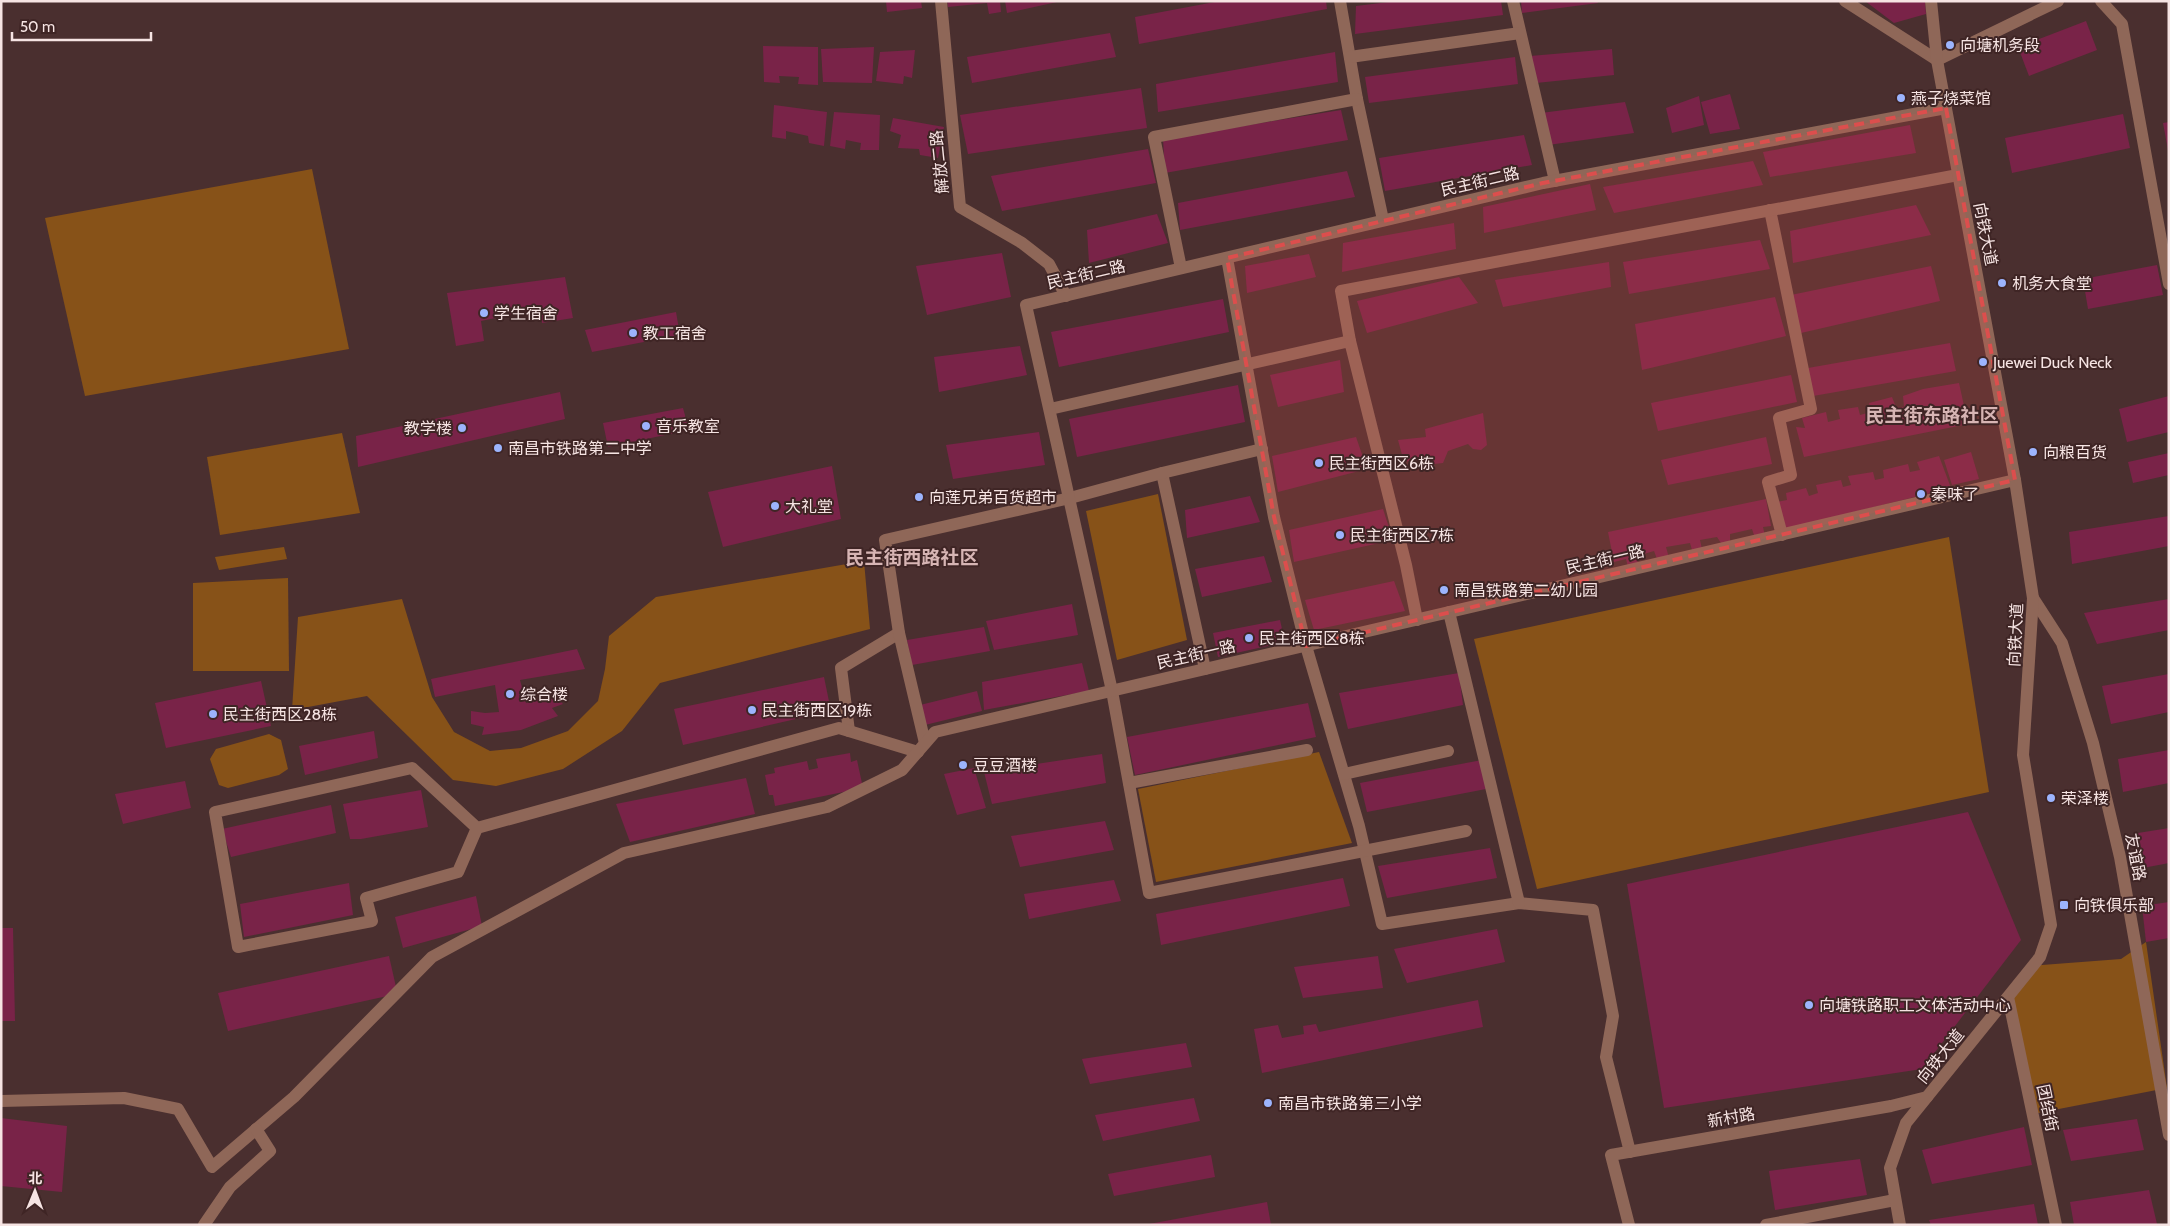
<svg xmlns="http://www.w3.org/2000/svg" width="2170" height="1226" font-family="Cabin,'Noto Sans SC',sans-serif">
<rect width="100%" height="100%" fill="#4a2f2f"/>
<g fill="#875218">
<path d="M312,169L349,349L85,396L45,218Z"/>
<path d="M342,433L360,513L220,535L207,457Z"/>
<path d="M1158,494L1187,640L1117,660L1086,511Z"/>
<path d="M1949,537L1989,792L1537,889L1474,639Z"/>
<path d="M284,547L287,559L219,570L215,557Z"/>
<path d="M864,561L870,629L660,683L622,731L563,769L496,786L453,780L367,696L292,710L298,617L402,599L432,697L454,732L490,751L521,748L568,731L598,701L605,669L609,636L656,597Z"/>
<path d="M288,578L289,671H193V583Z"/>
<path d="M269,734L281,740L288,769L279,775L228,788L219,785L210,759L216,749Z"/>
<path d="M1319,752L1352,843L1156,882L1138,789Z"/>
<path d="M2146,942L2167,1088L2033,1114L2012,992L2030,966L2121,959Z"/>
</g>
<g fill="#792348">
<path d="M886,1H921L922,8L887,12Z"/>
<path d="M947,1H1000L1001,12L989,14L987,3L948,7Z"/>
<path d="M1005,1H1057V2L1007,13Z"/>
<path d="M1220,1H1326L1327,9L1139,44L1135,17Z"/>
<path d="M1397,1H1501L1503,15L1355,34L1356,6Z"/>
<path d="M1521,1H1597L1598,3L1522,13Z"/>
<path d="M1865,1H1925L1926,14L1894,23Z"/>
<path d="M2086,21L2097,50L2029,76L2018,47Z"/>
<path d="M1110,33L1116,57L972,83L967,57Z"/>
<path d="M763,46L818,47V85L798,84L799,77L779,76L780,83L764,82Z"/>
<path d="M874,47L872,83L823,82L821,49Z"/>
<path d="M1612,49L1614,75L1536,83L1530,56Z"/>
<path d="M915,50L912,78L904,76L903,84L876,81L880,52Z"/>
<path d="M1335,52L1338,82L1158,112L1156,84Z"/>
<path d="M1515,57L1518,84L1369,103L1365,77Z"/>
<path d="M1141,88L1147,128L968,154L960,115Z"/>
<path d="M1730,94L1740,129L1710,134L1701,102Z"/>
<path d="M1699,96L1704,125L1672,133L1666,108Z"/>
<path d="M1625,102L1634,133L1548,145L1541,113Z"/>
<path d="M774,105L827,112L824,146L809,143L808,136L786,131V139L772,137Z"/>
<path d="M1341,110L1348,140L1165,173L1163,139Z"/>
<path d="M834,112L880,115L879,150H860L861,143L846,140L845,149L830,146Z"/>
<path d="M2123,114L2130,148L2012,173L2005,138Z"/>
<path d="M893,118L944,127L938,158L920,155L919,149L898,148L901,135L890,131Z"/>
<path d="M2169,122V150H2168L2163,123Z"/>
<path d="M1910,125L1916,153L1770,177L1763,152Z"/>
<path d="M1524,135L1532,165L1385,191L1379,158Z"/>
<path d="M1148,149L1156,183L1002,211L991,176Z"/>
<path d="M1753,161L1763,185L1614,213L1603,187Z"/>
<path d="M1347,171L1355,197L1180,230L1178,203Z"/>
<path d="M1590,184L1596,210L1484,233L1483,207Z"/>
<path d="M1916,205L1931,235L1793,263L1790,231Z"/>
<path d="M1157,214L1168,243L1089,263L1087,230Z"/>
<path d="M1454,223L1456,249L1342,272L1343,243Z"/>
<path d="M1760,240L1770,269L1629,294L1623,262Z"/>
<path d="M1002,253L1011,297L927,315L916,266Z"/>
<path d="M1309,254L1316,277L1247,293L1245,266Z"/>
<path d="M1609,262L1611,287L1503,307L1495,280Z"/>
<path d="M2157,265L2163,295L2088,309L2083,279Z"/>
<path d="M1931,266L1940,301L1801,333L1791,295Z"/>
<path d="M565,277L573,318L542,323L540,309L481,321L484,341L456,346L447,293Z"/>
<path d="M1459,277L1478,303L1367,333L1357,301Z"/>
<path d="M1775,297L1786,336L1642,370L1635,324Z"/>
<path d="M1223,299L1229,332L1059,367L1051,332Z"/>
<path d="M676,312L680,335L592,352L585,330Z"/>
<path d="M1950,343L1956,371L1813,396L1808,368Z"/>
<path d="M1020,346L1027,375L939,392L934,357Z"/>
<path d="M1340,360L1344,392L1278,407L1270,375Z"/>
<path d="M1791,375L1797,402L1658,431L1651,403Z"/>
<path d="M1959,383L1968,424L1804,457L1796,427L1805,428L1802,418L1826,412L1828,422L1840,419L1838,410L1858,407L1860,415L1871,412L1869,403L1892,397L1896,407H1904L1903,396L1923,389Z"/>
<path d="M1238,385L1245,422L1077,457L1069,419Z"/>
<path d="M560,392L565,419L358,467L356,436Z"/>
<path d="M2169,396V432L2127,442L2119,409Z"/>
<path d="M683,408L689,430L608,447L603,423Z"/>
<path d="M1483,413L1487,445L1481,450L1473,449L1468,444L1448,451L1443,463L1434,464L1432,456L1404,462L1398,440L1426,437L1425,429Z"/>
<path d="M1039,432L1045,465L953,479L946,445Z"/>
<path d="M1356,437L1367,469L1278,492L1272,456Z"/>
<path d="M1766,437L1772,464L1668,485L1661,460Z"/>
<path d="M1971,452L1979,479L1952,485L1944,460Z"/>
<path d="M2169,453V475L2133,483L2128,462Z"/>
<path d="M1939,456L1951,488L1785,529L1777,502L1787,500L1786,493L1806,488L1809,496L1818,493L1816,485L1841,480L1843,487L1851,485L1848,476L1873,472L1875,480L1884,478L1883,470L1908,464L1910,472L1920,470L1917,462Z"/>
<path d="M832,466L841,519L723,547L708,492Z"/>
<path d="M1250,496L1260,522L1187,538L1185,510Z"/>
<path d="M1766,499L1771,526L1763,527L1765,536L1755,538L1752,529L1730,534V542L1721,543L1717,537L1700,540L1702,549L1692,550L1690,543L1666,547L1669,558L1657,559L1654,551L1637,556L1638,565L1628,567L1626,559L1614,562L1608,532Z"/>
<path d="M1383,509L1393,540L1294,562L1289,530Z"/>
<path d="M2169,516V546L2072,564L2069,532Z"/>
<path d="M1264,556L1272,582L1202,597L1195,569Z"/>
<path d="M1394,581L1405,611L1314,630L1305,600Z"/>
<path d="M2169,599V630L2097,644L2084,613Z"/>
<path d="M1072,604L1078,635L994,650L986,621Z"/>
<path d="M1280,620L1285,642L1218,657L1213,633Z"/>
<path d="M984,627L990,651L912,665L907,640Z"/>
<path d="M577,649L585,669L520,680L526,703L537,699L551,691L563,704L552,708L558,716L521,730L482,735L484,727L471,724V711L485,713L499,712L495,685L435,697L431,679Z"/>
<path d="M1082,663L1089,691L984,710L982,682Z"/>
<path d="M1459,673L1463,705L1348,729L1339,693Z"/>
<path d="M2169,674V712L2111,724L2102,686Z"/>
<path d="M824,677L831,711L683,745L674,709Z"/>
<path d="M261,681L271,726L166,748L155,703Z"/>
<path d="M977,691L982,711L925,725L920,705Z"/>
<path d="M1308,703L1316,737L1135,775L1127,737Z"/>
<path d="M374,731L378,758L305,775L299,746Z"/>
<path d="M2169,750V783L2123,792L2118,759Z"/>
<path d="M850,753L851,762L857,760L863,788L775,806L773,795H769L765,775L775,773L774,768L807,761L809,770L818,768L816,759Z"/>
<path d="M1102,754L1106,783L992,804L984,772Z"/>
<path d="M1482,760L1486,789L1367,812L1360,783Z"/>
<path d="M974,768L986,808L957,815L944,774Z"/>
<path d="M746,778L755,814L630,842L616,804Z"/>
<path d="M185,781L191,808L123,824L115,794Z"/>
<path d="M421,790L428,827L361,839H350L343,804Z"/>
<path d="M331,805L336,833L231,857L222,829Z"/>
<path d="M1968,812L2021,940L1922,1069L1664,1108L1627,884Z"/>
<path d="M1105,821L1114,850L1020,867L1011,836Z"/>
<path d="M2169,828V863L2143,868L2138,833Z"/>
<path d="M1490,848L1497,878L1387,898L1378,866Z"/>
<path d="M1343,878L1350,906L1161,945L1156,914Z"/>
<path d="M1114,880L1121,901L1029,919L1024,894Z"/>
<path d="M349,883L353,915L244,937L240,904Z"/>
<path d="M476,896L482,926L403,948L395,917Z"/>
<path d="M2169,902V938L2146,942L2142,906Z"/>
<path d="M1,928H13L15,1021H1Z"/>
<path d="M1497,929L1505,962L1407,983L1394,949Z"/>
<path d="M389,956L396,987L392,995L228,1031L218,993Z"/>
<path d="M1378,956L1383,988L1303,998L1294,967Z"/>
<path d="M1478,1000L1483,1027L1262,1073L1254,1029L1278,1025L1282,1038L1304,1034L1303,1026L1316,1024L1319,1032Z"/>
<path d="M1186,1043L1192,1067L1090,1084L1082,1059Z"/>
<path d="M1194,1098L1200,1121L1103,1141L1095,1115Z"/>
<path d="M1,1118L67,1126L62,1192L1,1186Z"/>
<path d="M2137,1119L2144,1150L2071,1161L2063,1130Z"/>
<path d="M2024,1127L2032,1165L1932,1184L1922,1150Z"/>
<path d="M1211,1155L1215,1177L1114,1196L1108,1174Z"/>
<path d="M1860,1159L1867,1195L1775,1210L1769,1171Z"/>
<path d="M2149,1190L2157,1224L2074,1225L2070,1202Z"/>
<path d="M1267,1202L1271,1225H1149V1224Z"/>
<path d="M2034,1204L2038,1225H1931L1929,1220Z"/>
</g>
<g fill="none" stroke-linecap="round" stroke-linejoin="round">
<g stroke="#8f6758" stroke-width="12">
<path d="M941,1L960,207L1022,243L1049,264L1066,296"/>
<path d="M1340,1L1357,99L1383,220"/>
<path d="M1513,1L1555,181"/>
<path d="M1845,1L1937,60L2058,1"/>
<path d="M2101,1L2122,24L2169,284"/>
<path d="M1350,57L1520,33"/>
<path d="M1770,210L1811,409L1779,418L1791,475L1768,482L1782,535"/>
<path d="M1227,258L1274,517L1306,646L1359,826L1382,924L1519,903L1593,910L1613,1016L1606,1057L1630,1152"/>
<path d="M1181,268L1154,137L1357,99"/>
<path d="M1350,341L1341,291L1958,175"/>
<path d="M1050,409L1350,341L1406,565L1417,620"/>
<path d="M1162,473L1205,669"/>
<path d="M2033,598L2062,643L2093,743L2120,857L2169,1135"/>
<path d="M1449,612L1519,903"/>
<path d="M849,731L841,668L899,633"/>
<path d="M925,743L899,633L885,540L1070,498L1162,473L1262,449"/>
<path d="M1344,774L1448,751"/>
<path d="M1129,783L1307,750"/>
<path d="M477,828L458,872L366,898L372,921L238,947L215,812L412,768L477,828L839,728L918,752"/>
<path d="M1466,831L1149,893L1112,691L1026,305L1543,183L1946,108"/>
<path d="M2008,997L2056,1225"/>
<path d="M1,1101L124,1098L178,1109L212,1167L294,1097L432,957L624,853L827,807L902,770L935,732L2015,480"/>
<path d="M204,1225L230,1187L270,1151L256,1129"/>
<path d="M1629,1225L1611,1155L1891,1106L1927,1097"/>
<path d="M1766,1225L1895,1200"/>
<path d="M1900,1225L1890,1168L1906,1123L2040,957L2051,925L2023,755L2033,598L2015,480L1937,60L1931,1"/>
</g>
</g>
<path fill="#dc4e4d" fill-opacity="0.2" stroke="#dc4e4d" stroke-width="4" stroke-dasharray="10 6" stroke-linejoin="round" d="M1946,108L2015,480L1306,646L1274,517L1227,258L1543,183Z"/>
<g fill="#9cb4fd" stroke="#3f2525" stroke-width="2">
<circle cx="1950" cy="45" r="5"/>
<circle cx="1901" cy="98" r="5"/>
<circle cx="2002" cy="283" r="5"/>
<circle cx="484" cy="313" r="5"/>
<circle cx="633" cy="333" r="5"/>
<circle cx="1983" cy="362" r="5"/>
<circle cx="646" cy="426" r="5"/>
<circle cx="462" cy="428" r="5"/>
<circle cx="498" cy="448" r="5"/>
<circle cx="2033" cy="452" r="5"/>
<circle cx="1319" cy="463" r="5"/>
<circle cx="1921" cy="494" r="5"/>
<circle cx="919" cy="497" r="5"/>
<circle cx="775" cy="506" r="5"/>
<circle cx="1340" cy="535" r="5"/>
<circle cx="1444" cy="590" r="5"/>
<circle cx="1249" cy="638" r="5"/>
<circle cx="510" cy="694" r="5"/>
<circle cx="752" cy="710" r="5"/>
<circle cx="213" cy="714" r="5"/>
<circle cx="963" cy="765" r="5"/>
<circle cx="2051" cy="798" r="5"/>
<rect x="2059" y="900" width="10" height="10" rx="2.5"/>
<circle cx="1809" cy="1005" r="5"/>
<circle cx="1268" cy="1103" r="5"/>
</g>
<g text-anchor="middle" stroke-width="4" stroke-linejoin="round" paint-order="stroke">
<g font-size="16" fill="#f6e4e3" stroke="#3f2525" text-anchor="start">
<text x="1960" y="51">向塘机务段</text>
<text x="1911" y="104">燕子烧菜馆</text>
<text x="2012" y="289">机务大食堂</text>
<text x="494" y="319">学生宿舍</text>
<text x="643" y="339">教工宿舍</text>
<text x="1993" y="368">Juewei Duck Neck</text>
<text x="656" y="432">音乐教室</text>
<text x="452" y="434" text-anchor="end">教学楼</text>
<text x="508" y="454">南昌市铁路第二中学</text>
<text x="2043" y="458">向粮百货</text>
<text x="1329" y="469">民主街西区6栋</text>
<text x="1931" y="500">秦味了</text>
<text x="929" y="503">向莲兄弟百货超市</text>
<text x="785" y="512">大礼堂</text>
<text x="1350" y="541">民主街西区7栋</text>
<text x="1454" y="596">南昌铁路第二幼儿园</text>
<text x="1259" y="644">民主街西区8栋</text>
<text x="520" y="700">综合楼</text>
<text x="762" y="716">民主街西区19栋</text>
<text x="223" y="720">民主街西区28栋</text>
<text x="973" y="771">豆豆酒楼</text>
<text x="2061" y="804">荣泽楼</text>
<text x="2074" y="911">向铁俱乐部</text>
<text x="1819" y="1011">向塘铁路职工文体活动中心</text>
<text x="1278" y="1109">南昌市铁路第三小学</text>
</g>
<g font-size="16" fill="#f6e4e3" stroke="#3f2525">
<text transform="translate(939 162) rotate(-96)" y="6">解放二路</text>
<text transform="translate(1480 181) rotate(-13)" y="6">民主街二路</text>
<text transform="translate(1986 234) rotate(79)" y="6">向铁大道</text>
<text transform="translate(1086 274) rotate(-13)" y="6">民主街二路</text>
<text transform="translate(1605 559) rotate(-13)" y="6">民主街一路</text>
<text transform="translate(2015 635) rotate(-87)" y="6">向铁大道</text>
<text transform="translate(1196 654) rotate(-13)" y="6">民主街一路</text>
<text transform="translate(2136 857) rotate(79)" y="6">友谊路</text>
<text transform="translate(1940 1056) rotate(-51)" y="6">向铁大道</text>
<text transform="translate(2048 1108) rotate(78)" y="6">团结街</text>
<text transform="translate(1731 1117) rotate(-10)" y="6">新村路</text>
</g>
<g font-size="19" font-weight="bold" fill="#d7b5b4" stroke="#3f2525">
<text x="1932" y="422">民主街东路社区</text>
<text x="912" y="564">民主街西路社区</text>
</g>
</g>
<rect width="2170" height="1226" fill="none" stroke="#f6e4e3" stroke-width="5"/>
<g transform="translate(35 1191) rotate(1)" stroke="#3f2525" stroke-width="4" paint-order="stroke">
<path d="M0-4L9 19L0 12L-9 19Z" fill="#f6e4e3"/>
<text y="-8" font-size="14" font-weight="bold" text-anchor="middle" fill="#f6e4e3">北</text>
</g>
<path d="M12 32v8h139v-8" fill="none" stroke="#f6e4e3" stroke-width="2.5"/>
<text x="20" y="32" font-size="15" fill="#f6e4e3" stroke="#3f2525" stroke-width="4" paint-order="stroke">50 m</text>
</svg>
